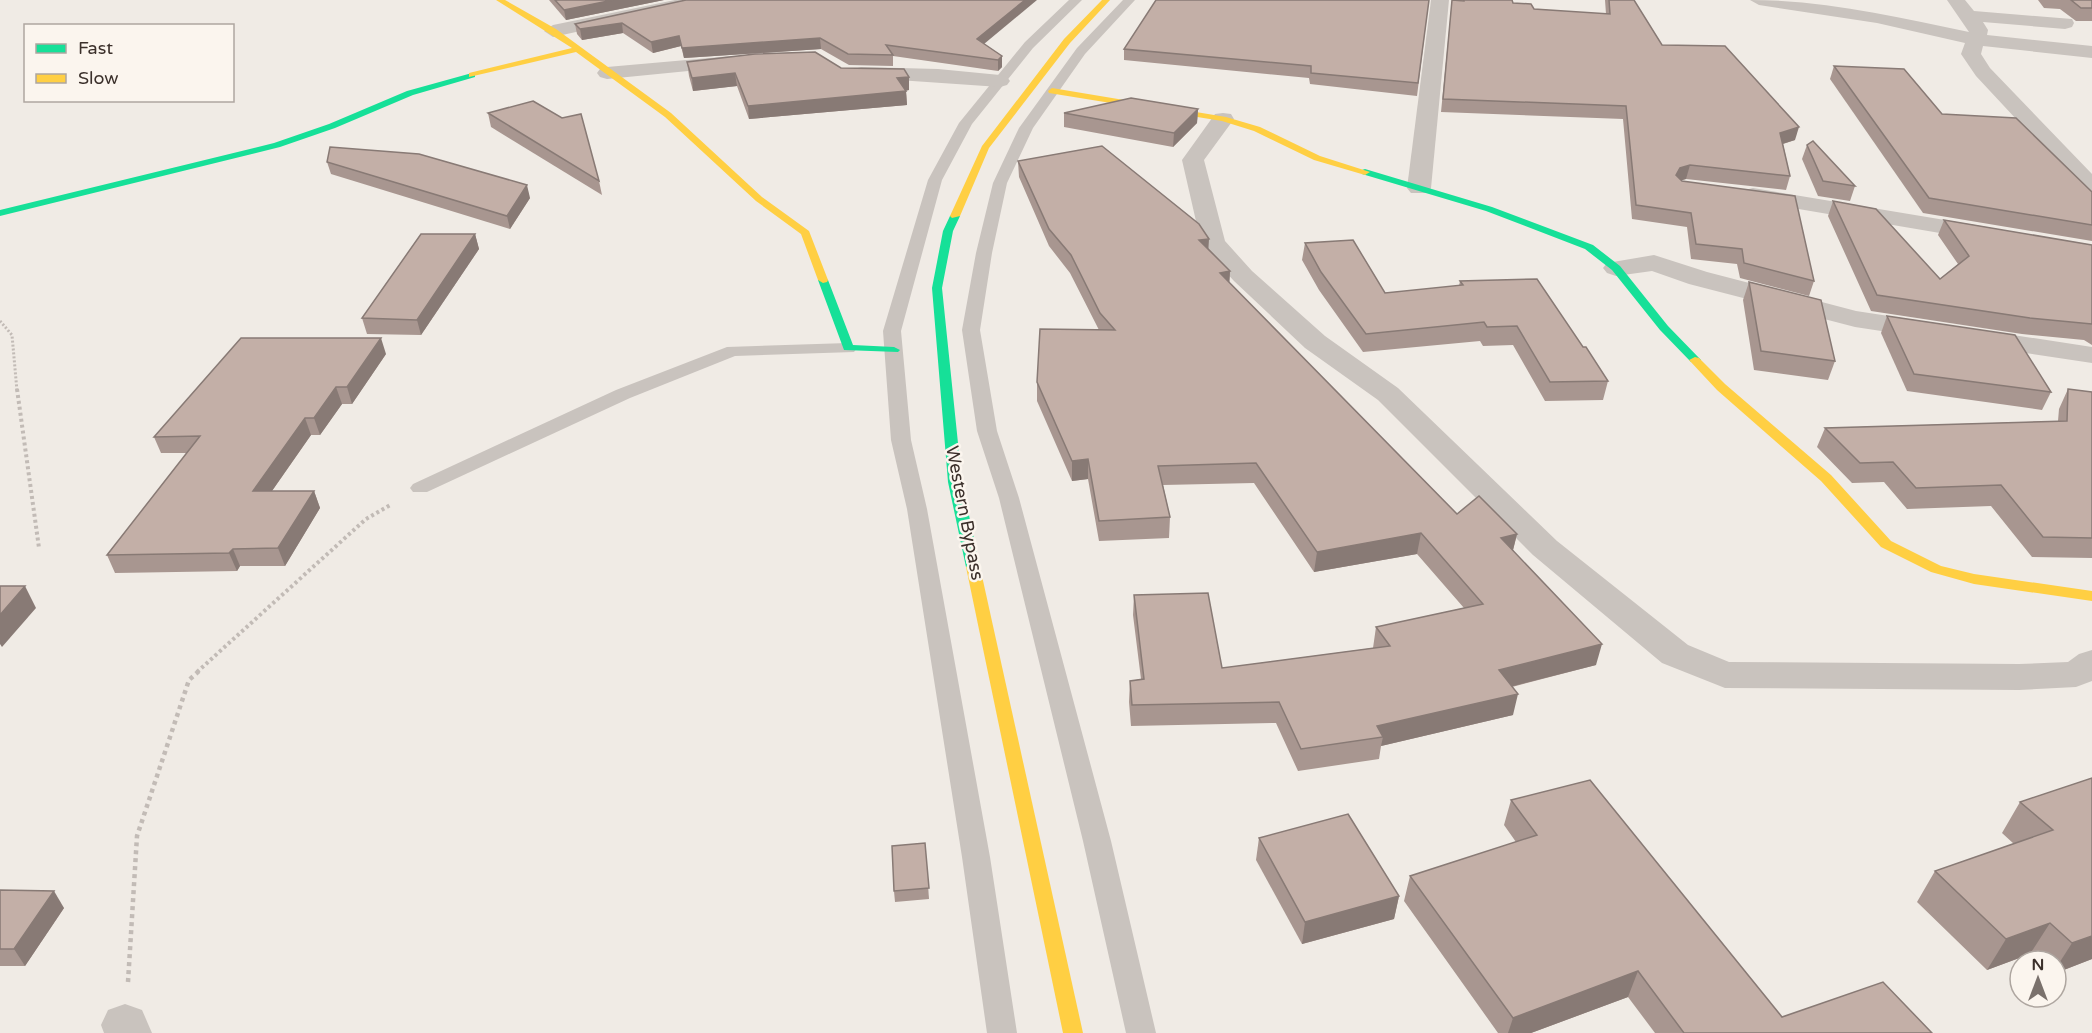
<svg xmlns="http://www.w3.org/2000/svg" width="2092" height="1033" font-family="'Varela Round',sans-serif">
<rect width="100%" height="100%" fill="#f0ebe5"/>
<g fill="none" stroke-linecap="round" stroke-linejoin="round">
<path stroke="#c2bbb6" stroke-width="3" stroke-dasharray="2 2" stroke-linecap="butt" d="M0,321L12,335L17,391"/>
<g stroke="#c2bbb6" stroke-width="4" stroke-dasharray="3 3" stroke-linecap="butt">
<path d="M17,389L39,548"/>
<path d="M197,672L366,519L392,504"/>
</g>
<path stroke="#c2bbb6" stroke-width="4.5" stroke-dasharray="4 4" stroke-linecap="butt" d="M128,982L137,836L189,680L199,671"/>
<g fill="#c9c3be" fill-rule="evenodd">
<path d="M1069,0H1082L1033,48L972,124L942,180L901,331L911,440L927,509L990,857L1017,1033H987L962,857L907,509L891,440L883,331L928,180L959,123L1025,42Z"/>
<path d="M1123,0H1135L1085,54L1033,128L1007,183L992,253L980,330L997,431L1019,498L1111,841L1156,1033H1126L1083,841L999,498L977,431L962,330L976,253L993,183L1019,128L1077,48Z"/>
<path d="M848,343L857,348L854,352L735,356L630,398L427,492H413L410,488L413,484L616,390L727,347Z"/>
</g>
<g fill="#c9c3be" fill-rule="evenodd">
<path d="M675,0H709L700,5L553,37L544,31L553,25Z"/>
<path d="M1431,0H1449L1431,188L1427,193H1411L1407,188Z"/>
<path d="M1750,0C1825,0 1896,17 1969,32L1947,0H1965L1974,11L2072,19L2074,23L2072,27L2065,29L1983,22L1988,30L1987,35L2092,46V58L1983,46L1981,54L1990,68L2092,174V194L2084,192L1976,76L1961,54L1965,43L1877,23L1759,5Z"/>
<path d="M732,56L739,58L742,62L739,66L607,79L600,77L597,73L600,69L607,67Z"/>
<path d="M861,67L938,69L1000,75L1007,77L1010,81L1007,85L1000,87L854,77L851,73L854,69Z"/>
<path d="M1223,113L1231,114L1234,119L1204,160L1225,241L1252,271L1325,336L1398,388L1557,541L1688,645L1729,662L2019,664L2068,662L2079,654L2092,650V681L2076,687L2019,690L1725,688L1662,663L1533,555L1378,400L1305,348L1234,281L1204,248L1201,243L1182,160L1215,114Z"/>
<path d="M1753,188L1987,227L1996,229L1999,234L1996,239L1987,241L1745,200L1741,195L1745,190Z"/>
<path d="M1654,255L1707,272L1856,311L2092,347V363L1855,327L1689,284L1652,271L1616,276L1607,273L1603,268L1607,263Z"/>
<path d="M125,1004L142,1010L152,1033H104L101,1025L108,1010Z"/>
</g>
<g fill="#16e098" fill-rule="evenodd">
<path d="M472,73H475V77L413,95L335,128L280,147L0,216V210L274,143L329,124L407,91Z"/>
<path d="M1365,169L1492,207L1593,245L1620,266L1668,326L1701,360L1699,362H1691L1660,330L1612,270L1585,249L1486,211L1362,174V170Z"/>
<path d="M955,213L960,216L953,231L942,288L962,482L980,567L973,571L966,567L948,482L932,288L943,231L950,216Z"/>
<path d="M823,277L828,280L853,345L894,347L900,350L898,352L844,350L818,280Z"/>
</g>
<g fill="#ffcf43" fill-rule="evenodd">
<path d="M496,0H505L556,29L671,113L762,197L809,231L828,280L827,282L823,283L818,280L801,234L756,201L665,117L576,52L469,77V73L572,48Z"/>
<path d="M1102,0H1110L1070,43L989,148L960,216L952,218L950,216L982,146L1064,39Z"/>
<path d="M1052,88L1226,117L1260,127L1320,156L1370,172L1365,175L1314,160L1254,131L1222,121L1049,93L1048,91Z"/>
<path d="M1695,357L1699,358L1725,384L1831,475L1891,541L1941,566L1974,574L2092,591V601L1974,584L1931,572L1881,547L1821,481L1717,390L1689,360Z"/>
<path d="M973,563L980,567L1083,1033H1063L966,567Z"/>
</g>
</g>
<g fill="#a89690">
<path d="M549,0H664L566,20Z"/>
<path d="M686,0L984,44L1002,56V67L998,71L893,56V66L849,65L821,49L684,58L681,46L653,53L623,33L582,40L577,34L575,24Z"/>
<path d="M1429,0L1417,96L1310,84L1309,78L1124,60V49Z"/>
<path d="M1452,0H1512L1513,3L1534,9L1606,14L1605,0H1634L1662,45L1795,140L1783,144L1790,176L1786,190L1686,179L1681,180L1814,281L1809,296L1740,278L1737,264L1691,259L1687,227L1632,219L1623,119L1441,112Z"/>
<path d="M2038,0H2092V21H2076L2060,9L2044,8Z"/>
<path d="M687,62L841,68L909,90L906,91L907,105L749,119L737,86L693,91L689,76Z"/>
<path d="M1834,66L1942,114L2092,192V241L1923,213L1830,79Z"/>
<path d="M1198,109L1197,123L1173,147L1064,127V113Z"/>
<path d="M488,113L599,181L602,195L491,127Z"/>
<path d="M1807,145L1855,186L1850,201L1818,196L1802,159Z"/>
<path d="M1018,161L1209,249L1230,271L1229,283L1457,514L1517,534L1513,550L1596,665L1512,687L1513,715L1381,746L1379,759L1298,771L1276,723L1131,726L1129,702L1130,681L1141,679L1133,615L1134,595L1222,668L1373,648L1376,627L1464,608L1417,554L1314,572L1254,483L1163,485L1170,517L1169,538L1099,541L1088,479L1072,481L1037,401V382L1099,330L1070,273L1049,246L1019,177Z"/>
<path d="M327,162L530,198L510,229L331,174Z"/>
<path d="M1833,201L1940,279L1958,264L1938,235L1944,220L2092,245V345L2084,340L2022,334L1871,311L1828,216Z"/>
<path d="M475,234L479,249L421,335L367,334L362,318Z"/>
<path d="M1305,243L1385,293L1459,286L1460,281L1583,347L1608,381L1603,400L1545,401L1513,345L1483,346L1480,341L1363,352L1319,290L1302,260Z"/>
<path d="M1749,282L1835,361L1828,380L1754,370L1743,300Z"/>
<path d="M1887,316L2051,392L2042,410L1907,391L1881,333Z"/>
<path d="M386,354L352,404H342L320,435H311L272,491H314L320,508L285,566H240L237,571L115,573L107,555L187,453H161L154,437Z"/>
<path d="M2068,389L2092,392V558L2032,557L1991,506L1907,509L1884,482L1852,483L1817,447L1825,428L2058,421L2059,409Z"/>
<path d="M2092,778V959L2056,973V961H2037L2030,954L1987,970L1917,902L1935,871L2014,844L2002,833L2020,802Z"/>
<path d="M1511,800L1782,1017L1932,1033H1655L1628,997L1531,1033H1498L1404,901L1410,876L1516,842L1504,825Z"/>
<path d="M1259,838L1399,896L1394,919L1302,944L1256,860Z"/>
<path d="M925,843L929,899L895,902L894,891Z"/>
<path d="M0,890L64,908L25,966H0Z"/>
</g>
<g fill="#887a75">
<path d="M613,0H664L566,20L564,10Z"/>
<path d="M1025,0H1037L978,49L977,39Z"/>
<path d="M622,23L623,33L582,40L580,29Z"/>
<path d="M679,36L681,46L653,53L651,42Z"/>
<path d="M820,38L821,49L684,58L682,48Z"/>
<path d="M1002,56V67L998,71V60Z"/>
<path d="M735,73L737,86L693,91L692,78Z"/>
<path d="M909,77V90L898,91L897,78Z"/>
<path d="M906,91L907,105L749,119L748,106Z"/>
<path d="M1198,109L1197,123L1173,147L1174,133Z"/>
<path d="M1799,127L1795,140L1776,146L1780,133Z"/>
<path d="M1690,165L1686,179L1676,182V175L1680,168Z"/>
<path d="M527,185L530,198L510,229L507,216Z"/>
<path d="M475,234L479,249L421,335L417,320Z"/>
<path d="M1209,239L1208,256L1199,240Z"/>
<path d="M1230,271L1229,289L1220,273Z"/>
<path d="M381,338L386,354L352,404L347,387Z"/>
<path d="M336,387L342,404L320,435L314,418Z"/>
<path d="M305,418L311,435L260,508L253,491Z"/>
<path d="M1088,459V479L1072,481V461Z"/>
<path d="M314,491L320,508L285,566L278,548Z"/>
<path d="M1421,533L1417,554L1314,572L1317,552Z"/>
<path d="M1517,534L1512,554L1501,538Z"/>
<path d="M233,549L240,566L237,571L229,553Z"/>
<path d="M25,586L36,608L2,647L0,644V615Z"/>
<path d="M1602,644L1596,665L1494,691L1499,670Z"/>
<path d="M1518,694L1513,715L1381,746L1383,737L1377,726Z"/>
<path d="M54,891L64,908L25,966L14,949Z"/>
<path d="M1399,896L1394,919L1302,944L1305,922Z"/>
<path d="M2050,923L2030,954L1987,970L2006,939Z"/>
<path d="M2092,936V959L2056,973V968L2072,943Z"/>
<path d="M1638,971L1628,997L1531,1033H1508L1513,1018Z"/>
</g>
<g fill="#c3afa7" stroke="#887a75" stroke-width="1.5">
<path d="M555,0H613L564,10Z"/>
<path d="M686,0H1025L977,39L1002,56L998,60L886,45L893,55L848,54L820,38L682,48L679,36L651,42L622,23L580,29L575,24Z"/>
<path d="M1156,0H1429L1418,83L1311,73V66L1124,49Z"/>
<path d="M1452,0L1464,1V0H1512L1513,3L1531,4L1534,9L1610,14L1609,0H1634L1662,45L1725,46L1799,127L1780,133L1790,176L1690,165L1680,168L1676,175L1682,181L1795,196L1814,281L1744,263L1742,249L1696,244L1691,213L1636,205L1626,106L1443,99Z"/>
<path d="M2071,0H2092V8H2081Z"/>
<path d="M815,52L841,68L904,69L909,77L897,78L906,91L748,106L735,73L692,78L687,62L755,54Z"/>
<path d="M1834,66L1904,69L1942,114L2016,118L2092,192V225L1929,198Z"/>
<path d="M1131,98L1198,109L1174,133L1064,113Z"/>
<path d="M533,101L562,118L581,114L599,181L488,113Z"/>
<path d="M1813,141L1855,186L1823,181L1807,145Z"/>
<path d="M1102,146L1199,224L1209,239L1199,240L1230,271L1220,273L1457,514L1479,496L1517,534L1501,538L1602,644L1499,670L1518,694L1377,726L1383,737L1301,749L1279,702L1132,705L1130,681L1144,679L1134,595L1208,593L1222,668L1390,646L1376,627L1483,604L1421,533L1317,552L1256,463L1158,466L1170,517L1099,521L1088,459L1072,461L1037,382L1040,329L1115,330L1100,313L1071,255L1049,229L1018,161Z"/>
<path d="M330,147L419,154L527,185L507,216L327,162Z"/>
<path d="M1833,201L1876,209L1940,279L1969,256L1944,220L2092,245V324L2030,318L1877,295Z"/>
<path d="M421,234H475L417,320L362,318Z"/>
<path d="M1353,240L1385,293L1463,285L1460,281L1537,279L1583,347H1586L1608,381L1550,382L1517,326L1487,327L1484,322L1366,334L1321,272L1305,243Z"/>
<path d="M1749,282L1821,300L1835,361L1761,351Z"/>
<path d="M1887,316L2015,335L2051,392L1914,374Z"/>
<path d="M241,338H381L347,387H336L314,418H305L253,491H314L278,548L233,549L229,553L107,555L200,436L154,437Z"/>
<path d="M2068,389L2092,392V538L2043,537L2001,485L1916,488L1893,462L1860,463L1825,428L2067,421Z"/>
<path d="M0,586H25L0,615Z"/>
<path d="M2092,778V936L2072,943L2050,923L2006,939L1935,871L2053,830L2020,802Z"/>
<path d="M1590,780L1782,1017L1883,982L1932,1033H1684L1638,971L1513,1018L1410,876L1537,835L1511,800Z"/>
<path d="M1348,814L1399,896L1305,922L1259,838Z"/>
<path d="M925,843L929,888L894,891L892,846Z"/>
<path d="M0,890L54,891L14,949H0Z"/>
</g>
<g text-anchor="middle" stroke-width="5" stroke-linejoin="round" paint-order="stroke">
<g font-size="18" fill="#3b302b" stroke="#fbf5ee">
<text transform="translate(965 513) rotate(79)" y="6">Western Bypass</text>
</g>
</g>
<rect x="24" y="24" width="210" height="78" fill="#fbf5ee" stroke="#aea6a0" stroke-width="1.5"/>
<rect x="36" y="44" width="30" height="9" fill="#16e098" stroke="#aea6a0" stroke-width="1.5"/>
<text x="78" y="54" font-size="18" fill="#3b302b">Fast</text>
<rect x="36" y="74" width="30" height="9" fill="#ffcf43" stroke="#aea6a0" stroke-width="1.5"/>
<text x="78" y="84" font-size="18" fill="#3b302b">Slow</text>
<g transform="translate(2038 979)"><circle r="28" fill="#fbf5ee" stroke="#aea6a0" stroke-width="1.5"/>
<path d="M0-4.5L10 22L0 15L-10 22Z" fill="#7a716c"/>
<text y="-9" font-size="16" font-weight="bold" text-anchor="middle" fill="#3b302b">N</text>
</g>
</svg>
